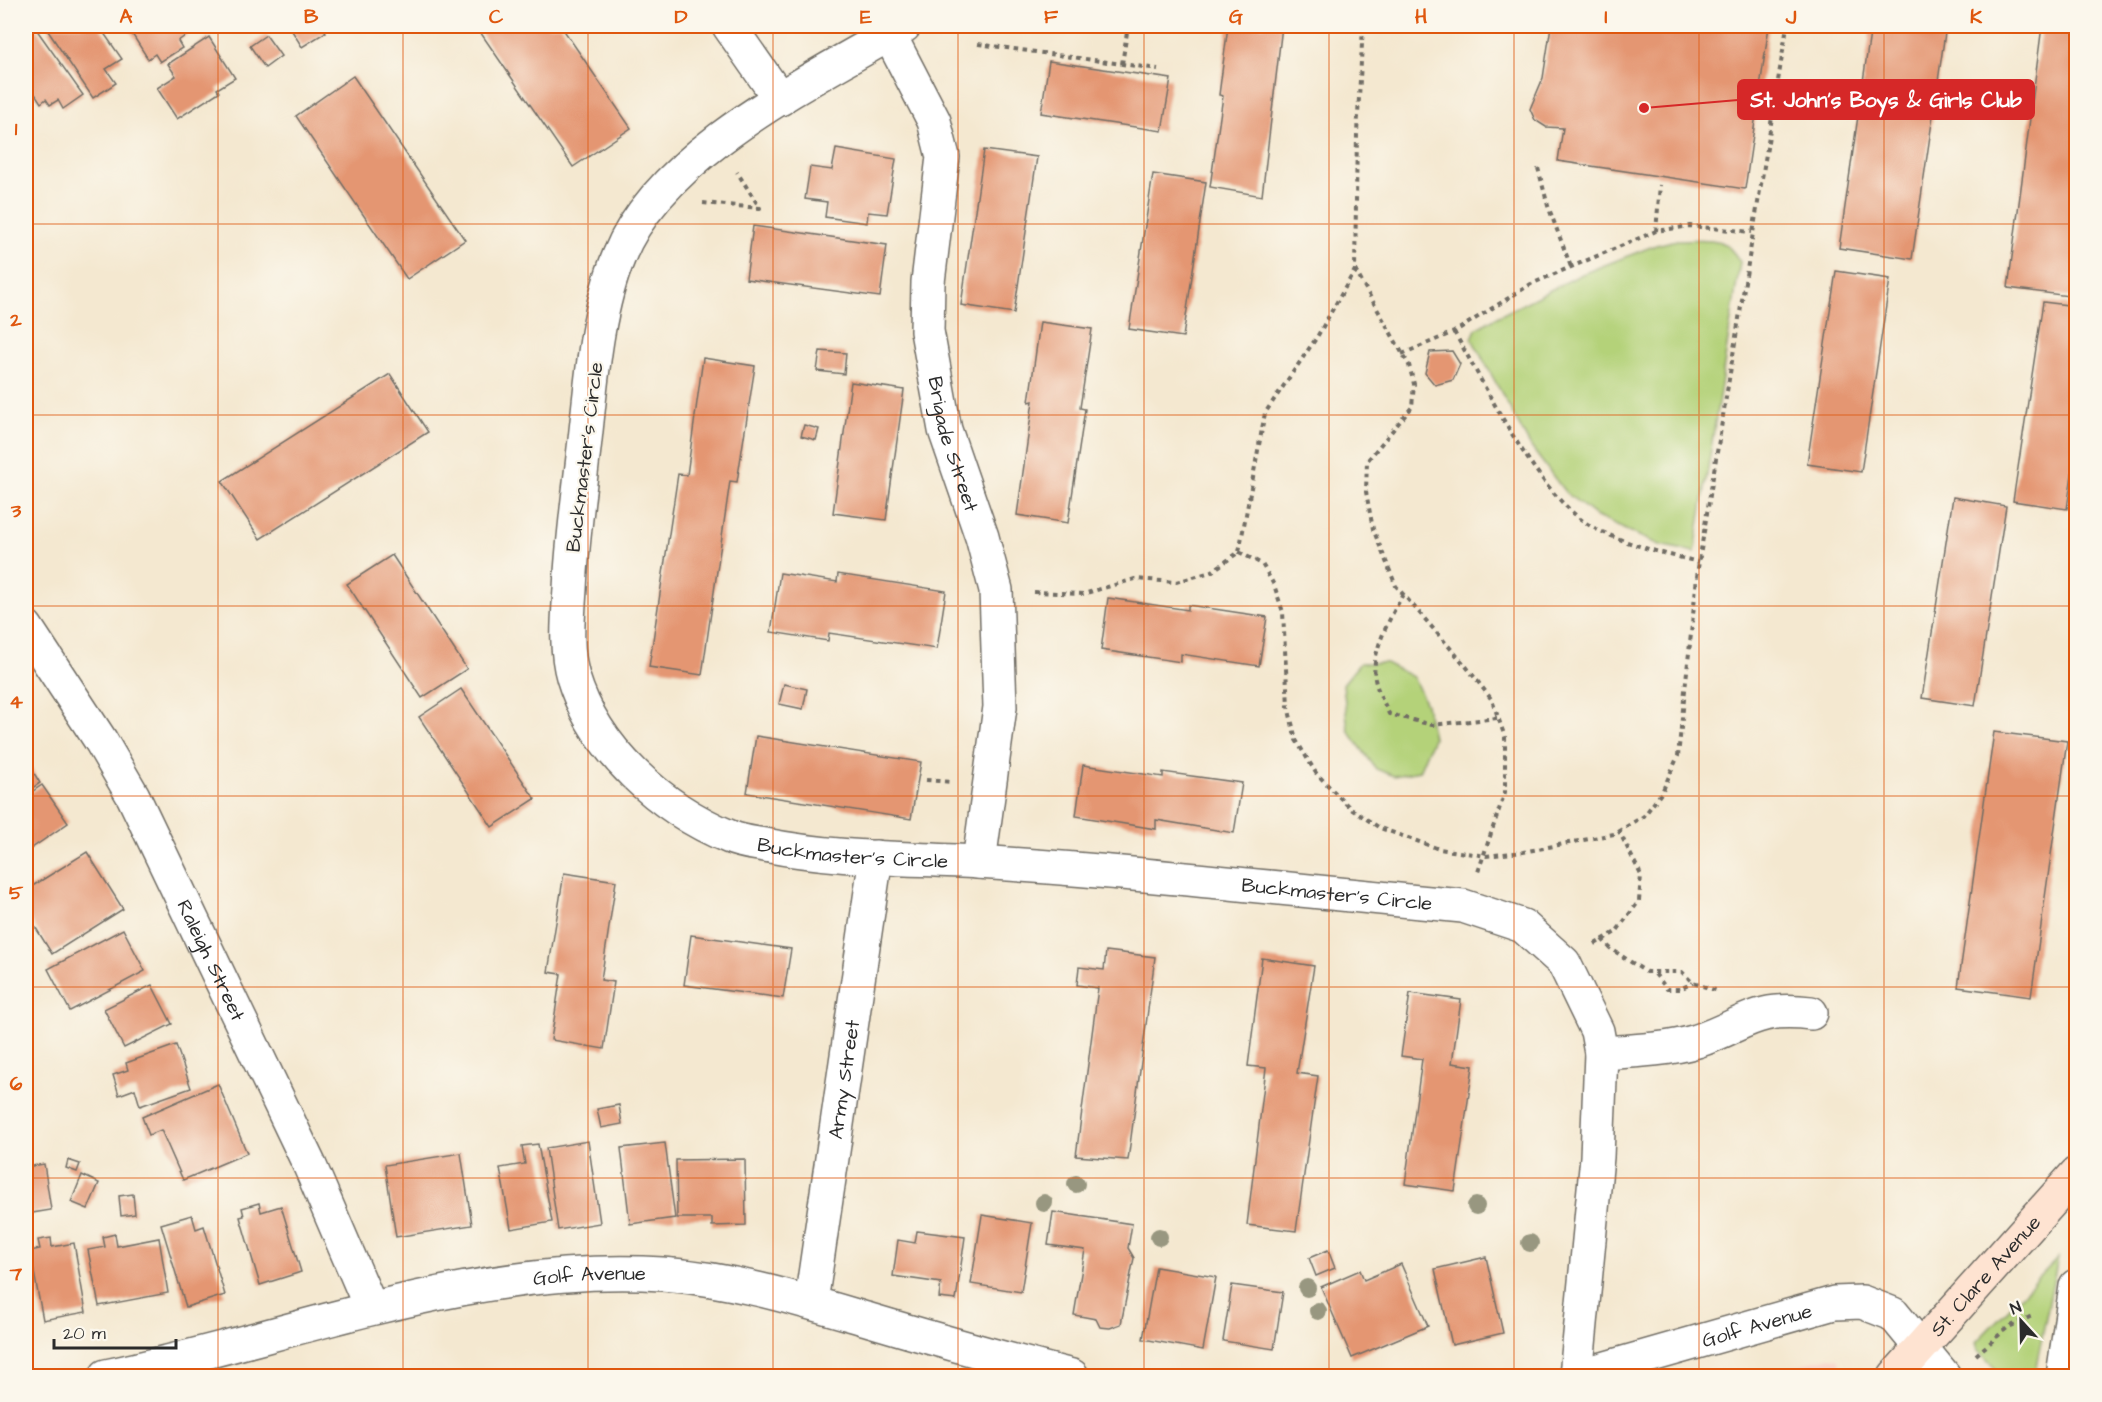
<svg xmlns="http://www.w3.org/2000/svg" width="2102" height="1402" font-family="'Architects Daughter',sans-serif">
<rect width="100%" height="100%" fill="#fbf7ec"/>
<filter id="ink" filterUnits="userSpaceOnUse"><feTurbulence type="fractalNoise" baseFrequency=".0167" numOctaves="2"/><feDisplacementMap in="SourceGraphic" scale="12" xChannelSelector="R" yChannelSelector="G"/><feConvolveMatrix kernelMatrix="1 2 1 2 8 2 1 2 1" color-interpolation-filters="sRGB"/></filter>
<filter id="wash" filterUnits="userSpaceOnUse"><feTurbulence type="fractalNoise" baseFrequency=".008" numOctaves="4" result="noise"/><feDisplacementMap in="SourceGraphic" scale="24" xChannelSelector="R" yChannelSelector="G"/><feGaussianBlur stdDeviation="1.35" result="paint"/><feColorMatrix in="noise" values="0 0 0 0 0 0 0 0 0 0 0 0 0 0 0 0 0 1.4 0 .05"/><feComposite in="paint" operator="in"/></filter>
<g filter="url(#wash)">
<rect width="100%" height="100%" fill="#f4e8d0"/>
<path fill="#f7d1c8" d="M1830,1357L1839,1359L1840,1369L1832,1376H1754Z"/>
<g fill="#b4d279" stroke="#707e52" stroke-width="1.5">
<path d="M1677,240C1707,240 1724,233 1740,262L1695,552L1659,545L1597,517L1565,492L1531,447L1472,339L1476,329L1493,319L1582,274L1656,245Z"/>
<path d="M1360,663H1386L1413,677L1426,704L1433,738L1419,771L1394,776L1376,769L1348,730L1343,684Z"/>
<path d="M2058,1258L2034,1376H2002L1978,1350L1976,1342Z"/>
</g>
<g id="blocks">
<g fill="#e49672">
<path d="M34,26L83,95L63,109L58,100L50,105L46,99L41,103L26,80V32Z"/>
<path d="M50,26H99L122,59L106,69L116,83L93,98L48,31L52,29Z"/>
<path d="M127,26H187L191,32L178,41L182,48L160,62L155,54L148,59Z"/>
<path d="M289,26H322L326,32L302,47Z"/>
<path d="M476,26H561L631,128L573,167Z"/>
<path d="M1228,26H1282L1262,196L1210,187L1223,96L1219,95Z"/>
<path d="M1551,26H1769L1745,189L1558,161L1563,128L1546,127L1535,120L1530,109L1543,78Z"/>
<path d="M1871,26H1946L1912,259L1839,248Z"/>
<path d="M2042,26H2076V297L2008,288Z"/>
<path d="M266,35L281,56L265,68L250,46Z"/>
<path d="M209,37L235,78L217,89L219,92L177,119L157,88L176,76L168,64Z"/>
<path d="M1049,61L1171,79L1162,131L1041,113Z"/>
<path d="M353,76L465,240L407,279L296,116Z"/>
<path d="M26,102L33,113L26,118Z"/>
<path d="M836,149L896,159L887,214L868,212L867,223L825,217L827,202L805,199L810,167L832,170Z"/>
<path d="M984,150L1037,157L1014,313L961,305Z"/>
<path d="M1153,174L1206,182L1183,337L1129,329Z"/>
<path d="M753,226L887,245L880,297L746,279Z"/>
<path d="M1836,271L1890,279L1861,472L1807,464Z"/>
<path d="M2043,302L2076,306V446L2067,509L2013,501Z"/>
<path d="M1040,322L1092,329L1080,408L1085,409L1068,523L1017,515L1033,401L1029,402Z"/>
<path d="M820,351L846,353L844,374L817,371Z"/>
<path d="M1452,351L1460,364L1453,380L1435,385L1425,373L1430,352Z"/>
<path d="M703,358L755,366L737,482L730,481L702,675L649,667L678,474L687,475Z"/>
<path d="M390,374L428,432L260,539L222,481Z"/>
<path d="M851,382L904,390L886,520L833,513Z"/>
<path d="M804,425L819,429L816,440L801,436Z"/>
<path d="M1953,497L2006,506L1975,706L1922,698Z"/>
<path d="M392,555L467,669L422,698L347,584Z"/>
<path d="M780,573L837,582L838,574L946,591L937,649L829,633L828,641L771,632Z"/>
<path d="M1108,598L1188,610V605L1267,617L1259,666L1181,654V662L1101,650Z"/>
<path d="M784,684L807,689L803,709L779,704Z"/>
<path d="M461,689L535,799L492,827L419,717Z"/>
<path d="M1994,732L2067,741L2031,997L1958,987Z"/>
<path d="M756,736L921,762L911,819L747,793Z"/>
<path d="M26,760L40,783L26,792Z"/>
<path d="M1083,765L1163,777V772L1242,783L1234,833L1156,820V829L1076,816Z"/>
<path d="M42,785L68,823L26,852V796Z"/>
<path d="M87,852L123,909L52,954L26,912V890Z"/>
<path d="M564,873L616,881L601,980L614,982L604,1049L551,1040L561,974L548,972Z"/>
<path d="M123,929L145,971L70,1011L48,969Z"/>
<path d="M691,935L791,949L783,998L684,985Z"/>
<path d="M1106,951L1155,957L1128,1160L1076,1156L1098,988L1077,985L1079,967L1104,970Z"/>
<path d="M1262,958L1314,966L1297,1073L1318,1076L1296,1231L1247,1225L1266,1068L1248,1066Z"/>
<path d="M152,985L172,1024L124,1048L104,1009Z"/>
<path d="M1410,993L1461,1000L1452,1063L1473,1066L1455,1191L1405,1184L1422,1059L1401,1056Z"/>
<path d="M176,1045L191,1088L140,1106L135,1089L119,1095L113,1075L128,1070L126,1063Z"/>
<path d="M218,1084L247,1153L183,1180L161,1130L149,1135L142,1117Z"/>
<path d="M619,1105L622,1124L601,1128L597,1109Z"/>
<path d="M588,1141L600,1223L558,1230L546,1148Z"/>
<path d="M665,1143L675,1218L630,1224L621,1148Z"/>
<path d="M538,1144L552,1222L511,1229L500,1168L525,1164L522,1146Z"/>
<path d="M461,1153L472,1225L396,1237L385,1165Z"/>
<path d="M745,1159L746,1225L712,1226V1218H677L676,1160Z"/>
<path d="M68,1160L80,1164L77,1172L66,1168Z"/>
<path d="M44,1164L51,1210L26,1214V1167Z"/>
<path d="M82,1175L99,1183L88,1209L71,1202Z"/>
<path d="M133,1194L135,1214L121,1216L119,1196Z"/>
<path d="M259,1203L261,1212L281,1206L301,1272L260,1285L240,1217L244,1216L242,1208Z"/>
<path d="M1053,1212L1132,1224L1128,1248L1134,1258L1121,1324L1110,1328L1100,1327L1096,1319L1074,1315L1085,1250L1048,1245Z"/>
<path d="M192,1215L196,1229L204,1226L225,1295L186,1307L161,1224Z"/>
<path d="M982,1215L1032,1223L1021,1292L971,1284Z"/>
<path d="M917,1231L965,1237L956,1300L939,1298L941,1283L893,1276L898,1240L915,1243Z"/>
<path d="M115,1234L117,1246L159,1238L168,1293L99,1306L88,1250L105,1247L103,1237Z"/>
<path d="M51,1238L52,1247L74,1243L86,1312L43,1320L30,1251L40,1249L38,1240Z"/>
<path d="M1328,1250L1335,1268L1316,1276L1309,1258Z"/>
<path d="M1486,1257L1503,1333L1452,1345L1435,1269Z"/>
<path d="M1401,1264L1428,1326L1352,1358L1321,1287L1360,1270L1364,1280Z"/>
<path d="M1156,1267L1216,1277L1203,1350L1143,1339Z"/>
<path d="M1232,1285L1283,1292L1274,1349L1223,1341Z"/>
</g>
</g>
</g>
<g filter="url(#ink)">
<use href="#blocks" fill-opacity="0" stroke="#716d65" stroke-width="1.5"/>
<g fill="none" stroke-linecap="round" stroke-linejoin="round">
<g stroke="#716d65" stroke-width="36">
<g id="street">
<path d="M729,26L780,99"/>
<path id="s1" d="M904,26C812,80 660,153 619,256C594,316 591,393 583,457C578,501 572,545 570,589C568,619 565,649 573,677C595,750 662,809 730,837C741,842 754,843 765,845C835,859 906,858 977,862C1139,872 1301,891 1463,906L1523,926L1564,963L1597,1031L1601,1053L1597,1157L1576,1376"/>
<path id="s2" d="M889,34L934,121L943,157L928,282L927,331L945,430L982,537L996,590L1000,707L979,862"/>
<path id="s3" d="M26,627L101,741L133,796L310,1166L371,1308"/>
<path d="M1601,1053C1632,1051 1667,1050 1697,1041C1746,1025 1752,1006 1811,1013"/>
<path id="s4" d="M811,1302L876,857"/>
<path id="s5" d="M106,1376C289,1338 471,1262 662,1274C734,1279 801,1300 870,1320C937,1340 1004,1359 1072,1376"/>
<path id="s6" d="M1578,1376L1834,1303L1862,1302L1893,1314L1944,1376"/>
<path d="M2063,1376L2076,1286"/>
</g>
</g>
<g stroke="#716d65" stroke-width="36">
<g id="secondary">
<path id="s7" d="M1895,1376L2076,1174"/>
</g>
</g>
<g stroke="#716d65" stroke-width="4" stroke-dasharray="4.5 4.5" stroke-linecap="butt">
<path d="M978,44L1158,69"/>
<path d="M1122,64L1128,26"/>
<path d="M1538,168L1548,206L1571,267"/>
<path d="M703,203L760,208L737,172"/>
<path d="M1656,231L1660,185"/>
<path d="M1355,270L1409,365L1414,384L1412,407L1367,461L1366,492L1373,529L1396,586L1465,665L1492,700L1505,737V792L1478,872"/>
<path d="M1454,332C1488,389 1539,501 1598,530C1630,545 1664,554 1699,562"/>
<path d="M1402,354L1454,332L1531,284L1656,231L1690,226L1752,232"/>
<path d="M1239,552L1262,564L1274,585L1283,612L1288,706L1296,740L1316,773L1351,809L1380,828L1439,849L1486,856L1523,852L1614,834L1644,816L1662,792L1678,756L1698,568L1787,26"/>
<path d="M1034,592L1083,594L1135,579L1176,582L1211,572L1239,552L1265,413L1317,337L1355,270L1357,133L1363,26"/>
<path d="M1403,594C1390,619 1371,650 1375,679C1377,691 1385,704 1389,714L1432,725L1498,718"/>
<path d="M926,780L952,782"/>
<path d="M1602,939L1610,948L1646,972H1682L1693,983L1718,991"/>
<path d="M1595,944L1616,932L1639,901L1641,875L1619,831"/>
<path d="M1655,974L1667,989H1680L1693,983"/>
<path d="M1976,1355L2007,1328L2034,1315"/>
</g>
<use href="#street" stroke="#fff" stroke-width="33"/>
<use href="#secondary" stroke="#fee3d1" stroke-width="33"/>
</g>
<g fill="#989780">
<circle cx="1076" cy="1184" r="9"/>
<circle cx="1044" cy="1203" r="9"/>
<circle cx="1476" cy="1206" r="9"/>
<circle cx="1159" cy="1237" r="9"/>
<circle cx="1530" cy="1243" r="9"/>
<circle cx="1307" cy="1288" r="9"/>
<circle cx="1318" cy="1311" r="9"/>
</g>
</g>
<path fill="none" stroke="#df570e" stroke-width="1.5" stroke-opacity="0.55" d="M218,26V1376M403,26V1376M588,26V1376M773,26V1376M958,26V1376M1144,26V1376M1329,26V1376M1514,26V1376M1699,26V1376M1884,26V1376M26,224H2076M26,415H2076M26,606H2076M26,796H2076M26,987H2076M26,1178H2076"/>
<g text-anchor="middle" stroke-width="4.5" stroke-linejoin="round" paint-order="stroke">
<g font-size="20" fill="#2b2b2b" stroke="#fbf7ec">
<text dy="7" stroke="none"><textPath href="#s2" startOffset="426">Brigade Street</textPath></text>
<text transform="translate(584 457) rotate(-83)" y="7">Buckmaster's Circle</text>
<text dy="7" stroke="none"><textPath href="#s1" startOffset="1154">Buckmaster's Circle</textPath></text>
<text dy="7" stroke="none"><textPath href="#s1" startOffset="1640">Buckmaster's Circle</textPath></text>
<text dy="7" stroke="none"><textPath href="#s3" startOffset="382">Raleigh Street</textPath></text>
<text dy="7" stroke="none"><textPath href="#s4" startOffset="225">Army Street</textPath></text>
<text dy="7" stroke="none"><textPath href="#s7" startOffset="135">St. Clare Avenue</textPath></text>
<text dy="7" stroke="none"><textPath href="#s5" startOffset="495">Golf Avenue</textPath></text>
<text dy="7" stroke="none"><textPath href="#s6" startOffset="186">Golf Avenue</textPath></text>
</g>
</g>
<path fill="none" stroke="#d62828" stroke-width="2" d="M1644 108L1738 100"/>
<circle fill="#d62828" stroke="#fbf7ec" stroke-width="2" cx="1644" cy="108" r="6"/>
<rect fill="#d62828" stroke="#d62828" stroke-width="2" x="1738" y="80" width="296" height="39" rx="6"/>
<g font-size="21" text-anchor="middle" font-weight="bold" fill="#fff">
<text x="1886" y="107">St. John's Boys &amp; Girls Club</text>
</g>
<rect width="2102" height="1402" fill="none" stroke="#fbf7ec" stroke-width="66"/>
<g transform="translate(2021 1321) rotate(338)" stroke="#fbf7ec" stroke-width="4.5" paint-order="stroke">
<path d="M0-4.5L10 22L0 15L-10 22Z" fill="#2b2b2b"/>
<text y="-9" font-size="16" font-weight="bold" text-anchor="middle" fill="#2b2b2b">N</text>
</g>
<path d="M54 1339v9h122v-9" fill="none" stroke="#2b2b2b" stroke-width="3"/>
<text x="63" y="1339" font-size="18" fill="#2b2b2b" stroke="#fbf7ec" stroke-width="4.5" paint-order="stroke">20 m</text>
<rect x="33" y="33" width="2036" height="1336" fill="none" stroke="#df570e" stroke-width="2"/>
<g font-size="20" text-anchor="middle" font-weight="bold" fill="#df570e">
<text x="126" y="23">A</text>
<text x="311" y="23">B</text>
<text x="496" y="23">C</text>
<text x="681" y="23">D</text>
<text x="866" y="23">E</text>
<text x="1051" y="23">F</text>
<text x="1236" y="23">G</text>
<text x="1421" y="23">H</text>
<text x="1606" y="23">I</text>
<text x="1791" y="23">J</text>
<text x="1976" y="23">K</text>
<text x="16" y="135">1</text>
<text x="16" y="326">2</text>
<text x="16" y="517">3</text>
<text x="16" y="708">4</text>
<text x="16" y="899">5</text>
<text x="16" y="1090">6</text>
<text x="16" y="1280">7</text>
</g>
</svg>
